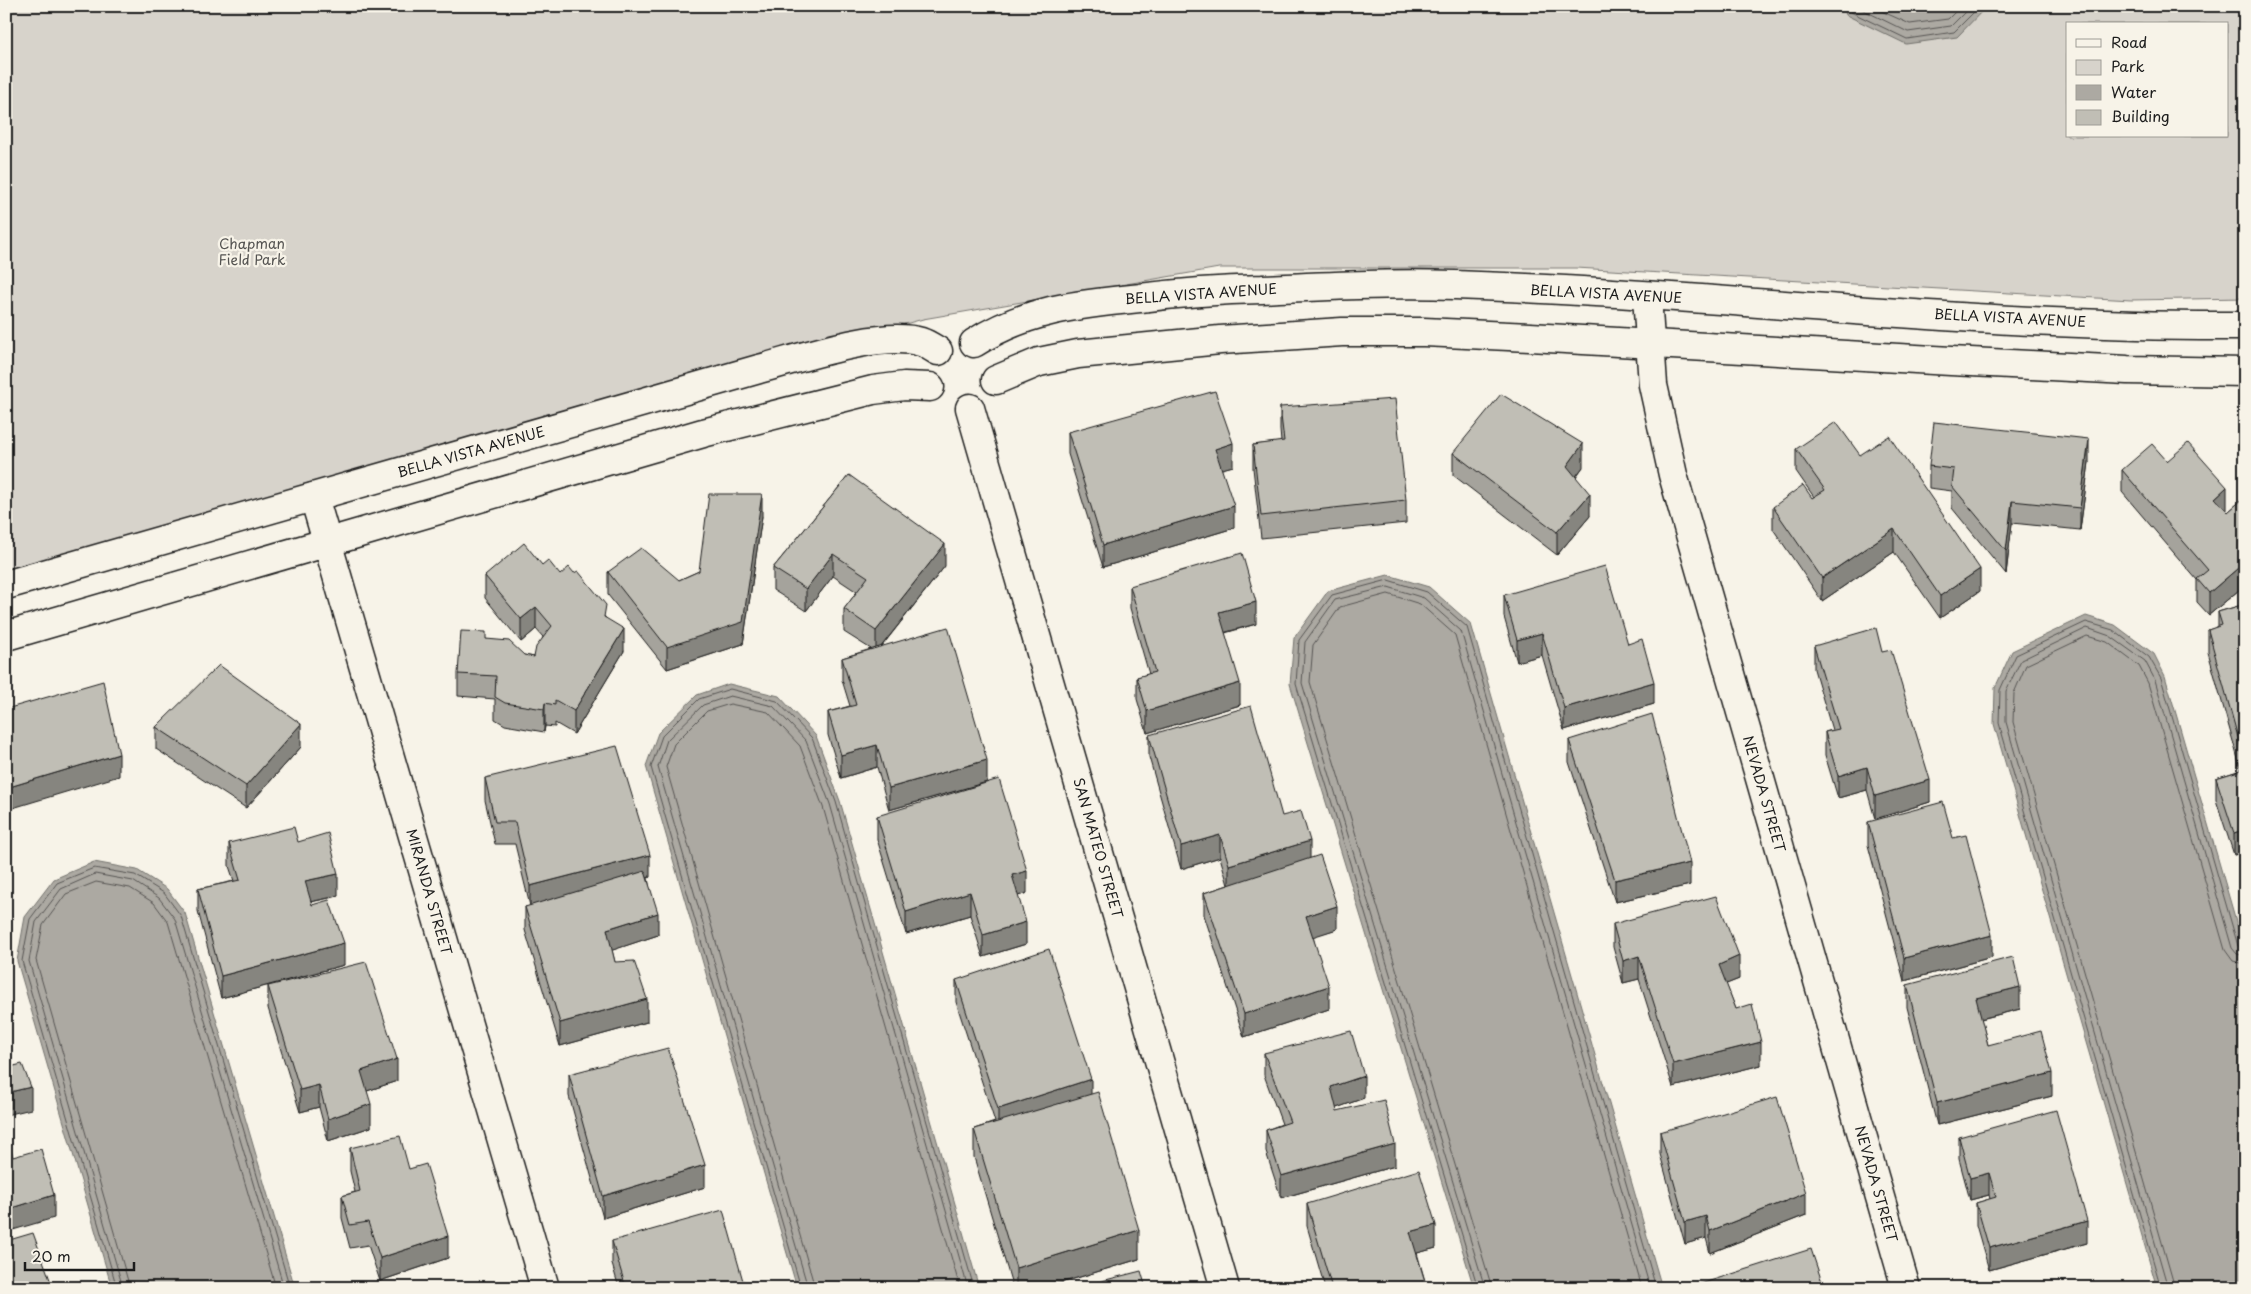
<svg xmlns="http://www.w3.org/2000/svg" width="2251" height="1294" font-family="'Playpen Sans',sans-serif">
<rect width="100%" height="100%" fill="#f7f3e8"/>
<filter id="ink" filterUnits="userSpaceOnUse"><feTurbulence type="fractalNoise" baseFrequency=".02" numOctaves="2"/><feDisplacementMap in="SourceGraphic" scale="10" xChannelSelector="R" yChannelSelector="G"/><feConvolveMatrix kernelMatrix="1 2 1 2 8 2 1 2 1" color-interpolation-filters="sRGB"/></filter>
<g filter="url(#ink)">
<path fill="#d7d3cb" stroke="#7a7874" fill-rule="evenodd" d="M6,6H2245V298L2131,300L1576,268H1219L923,319L6,576ZM2067,24H2227V136H2067Z"/>
<g fill="#aca9a2" stroke="#72716c">
<path d="M1843,6H1987L1957,37L1906,44L1846,15Z"/>
<path d="M1388,575L1429,587L1471,624L1662,1288H1474L1290,684L1294,638L1328,591Z"/>
<path d="M2086,616L2115,625L2154,654L2165,676L2245,952V1288H2157L1994,724L1995,688L2012,651Z"/>
<path d="M729,684L779,696L816,736L840,801L979,1288H797L646,766L658,733L697,695Z"/>
<path d="M94,862L137,870L167,889L185,913L295,1288H112L17,961L25,917L54,879Z"/>
</g>
<g fill="none" stroke-linecap="round" stroke-linejoin="round">
<g stroke="#565452" stroke-width="1">
<path d="M1848,6L1851,12L1907,39L1954,32L1980,6"/>
<path d="M1855,6L1908,32L1951,26L1971,6"/>
<path d="M1870,6L1910,24L1948,19L1961,6"/>
<path d="M117,1288L22,961L30,919L57,883L94,868L135,875L164,893L181,916L290,1288"/>
<path d="M123,1288L29,961L36,922L61,889L95,874L133,881L159,898L175,919L284,1288"/>
<path d="M130,1288L36,960L43,925L66,894L96,882L130,888L154,903L168,922L276,1288"/>
<path d="M801,1288L651,767L662,736L699,699L730,689L777,701L812,738L836,802L974,1288"/>
<path d="M808,1288L658,767L667,740L703,705L730,696L773,706L806,741L830,804L968,1288"/>
<path d="M815,1288L666,767L674,744L707,711L730,704L768,712L800,746L823,807L960,1288"/>
<path d="M1478,1288L1296,684L1299,640L1332,595L1388,580L1427,592L1467,627L1656,1288"/>
<path d="M1485,1288L1302,683L1305,642L1335,600L1388,587L1424,598L1461,631L1650,1288"/>
<path d="M1492,1288L1310,682L1313,645L1340,607L1388,594L1420,604L1455,635L1642,1288"/>
<path d="M2161,1288L1999,723L2000,690L2016,655L2086,622L2113,630L2149,657L2161,678L2238,946L2245,950"/>
<path d="M2168,1288L2006,722V691L2021,660L2087,628L2110,636L2145,661L2155,680L2232,948L2237,954L2245,956"/>
<path d="M2175,1288L2013,722L2014,693L2026,665L2087,636L2107,642L2139,666L2148,683L2225,950L2233,961L2245,964"/>
</g>
<g stroke="#1c1c1c" stroke-width="31">
<g id="minor">
<path d="M1647,296L1653,385L1673,475L1906,1288"/>
<path d="M974,343C1027,309 1079,304 1140,298C1180,293 1221,290 1262,289C1326,286 1390,283 1455,285C1718,294 1981,328 2245,326"/>
<path d="M996,380L1039,362L1078,354L1220,340L1342,332H1424L1530,337L1951,361L2127,370L2245,372"/>
<path d="M970,408L1225,1288"/>
<path d="M314,497L545,1288"/>
<path d="M6,585L759,369C801,358 880,330 921,342C927,344 933,348 938,351"/>
<path d="M6,636L703,433L873,390L904,386L930,387"/>
</g>
</g>
<use href="#minor" stroke="#f7f3e8" stroke-width="28"/>
</g>
<g fill="#a5a39c" stroke="#1c1c1c">
<path d="M1280,407L1406,500V523L1261,538L1253,468V445L1281,442L1280,430Z"/>
<path d="M1068,432L1233,466L1221,469L1234,528L1103,567L1068,454Z"/>
<path d="M1796,449L1860,455L1980,591L1940,618L1894,552L1822,601L1773,529V507L1812,498L1814,497L1796,471Z"/>
<path d="M1453,453L1583,467L1576,477L1590,516L1557,555L1453,475Z"/>
<path d="M2167,461L2227,510L2226,511L2228,512L2245,497V585L2209,615L2197,602V580L2122,492V470Z"/>
<path d="M2089,462L2080,530L2012,523L2006,574L1952,508V491L1929,488V466Z"/>
<path d="M849,475L945,566L882,646L987,782L889,810L877,767L841,778L828,735V712L850,706L842,680V658L871,649L844,632V609L857,592L833,576L806,611L773,590V568Z"/>
<path d="M762,516L743,644L667,669L608,595V572L679,580L699,571Z"/>
<path d="M542,565L560,575L606,618L624,651L574,734L555,723V727L545,726L544,732L505,725L495,719V699L458,696V674L486,639L524,655L534,657L543,637L536,629L521,642L485,598V576Z"/>
<path d="M1130,586L1256,624L1225,633L1240,705L1147,733L1137,699V677L1149,674L1130,608Z"/>
<path d="M1504,595L1628,644L1654,704L1564,730L1542,655L1517,662L1504,617Z"/>
<path d="M2245,604V852L2234,855L2216,800V778L2241,770L2208,652V630L2218,627V612Z"/>
<path d="M1814,646L1882,652L1930,802L1875,819L1867,790L1838,798L1825,755V732L1832,730L1814,669Z"/>
<path d="M156,727L301,747L246,808L156,749Z"/>
<path d="M1149,735L1282,816L1310,858L1337,929L1313,936L1329,1009L1244,1037L1204,915V893L1228,885L1220,857L1181,869L1149,757Z"/>
<path d="M1569,740L1690,885L1615,902L1569,762Z"/>
<path d="M485,778L650,877L648,878L658,935L612,950L615,962L647,1022L560,1046L525,930V907L530,906L515,844H495L485,800Z"/>
<path d="M877,816L1027,893L1018,896L1026,944L983,957L970,915L906,934L877,839Z"/>
<path d="M1868,822L1953,838L1992,957L1904,981L1868,845Z"/>
<path d="M298,842L338,896L311,902L344,965L221,998L198,911V889L234,881L229,866V843Z"/>
<path d="M1613,924L1739,979L1726,984L1736,1009L1761,1065L1673,1087L1639,979L1623,983L1613,947Z"/>
<path d="M956,980L1091,1094L1139,1259L1044,1288H1013L974,1157V1129L995,1122L956,1002Z"/>
<path d="M1907,985L2020,1009L1981,1019L1988,1045L2052,1096L1937,1125L1907,1007Z"/>
<path d="M268,986L397,1081L367,1091L371,1127L328,1141L319,1107L300,1112L268,1008Z"/>
<path d="M1264,1053L1364,1098L1336,1108L1337,1111L1395,1166L1281,1198L1266,1152V1130L1282,1124L1264,1075Z"/>
<path d="M569,1074L705,1187L603,1218L569,1096Z"/>
<path d="M1660,1132L1806,1215L1710,1253L1706,1238L1685,1244L1660,1154Z"/>
<path d="M1959,1137L2087,1243L1989,1270L1976,1225V1203L1990,1199L1989,1195L1970,1200L1959,1159Z"/>
<path d="M350,1148L409,1169L448,1258L380,1281L368,1245L350,1248L342,1218V1196L355,1192L350,1171Z"/>
<path d="M1307,1204L1436,1248L1417,1253L1427,1288H1325L1307,1226Z"/>
<path d="M612,1241L745,1288H619L612,1264Z"/>
</g>
<g fill="#86857f" stroke="#1c1c1c">
<path d="M2089,439V462L2080,530V508Z"/>
<path d="M1233,443V466L1215,471V449Z"/>
<path d="M1583,444V467L1567,488V466Z"/>
<path d="M2227,487V510L2215,520V498Z"/>
<path d="M762,494V516L743,644L667,669V647Z"/>
<path d="M1590,494V516L1557,555V532Z"/>
<path d="M2012,501V523L2006,574V551Z"/>
<path d="M1234,506V528L1103,567V545Z"/>
<path d="M1894,529V552L1822,601V578Z"/>
<path d="M945,544V566L876,653V631Z"/>
<path d="M833,554V576L806,611V589Z"/>
<path d="M2245,562V585L2209,615V593Z"/>
<path d="M1980,569V591L1940,618V596Z"/>
<path d="M1256,602V624L1219,634V612Z"/>
<path d="M536,607V629L521,642V619Z"/>
<path d="M624,629V651L574,734V711Z"/>
<path d="M1542,633V655L1517,662V640Z"/>
<path d="M1654,682V704L1564,730V708Z"/>
<path d="M1240,683V705L1147,733V711Z"/>
<path d="M545,703V726L544,732V709Z"/>
<path d="M301,724V747L246,808V786Z"/>
<path d="M877,745V767L841,778V755Z"/>
<path d="M119,754V776L6,810V788Z"/>
<path d="M2243,755H2245V777L2243,778Z"/>
<path d="M987,760V782L889,810V788Z"/>
<path d="M1867,767V790L1838,798V776Z"/>
<path d="M1930,780V802L1875,819V796Z"/>
<path d="M2245,829V852L2234,855V833Z"/>
<path d="M1220,835V857L1181,869V846Z"/>
<path d="M1310,841V864L1229,887V865Z"/>
<path d="M650,855V877L530,908V886Z"/>
<path d="M1690,863V885L1615,902V880Z"/>
<path d="M1027,871V893L1012,898V875Z"/>
<path d="M338,874V896L305,903V881Z"/>
<path d="M970,892V915L906,934V912Z"/>
<path d="M1337,906V929L1306,939V916Z"/>
<path d="M658,913V935L607,952V929Z"/>
<path d="M1026,922V944L983,957V935Z"/>
<path d="M1992,935V957L1904,981V958Z"/>
<path d="M344,943V965L221,998V976Z"/>
<path d="M1639,956V979L1623,983V961Z"/>
<path d="M1739,956V979L1719,987V965Z"/>
<path d="M1329,986V1009L1244,1037V1014Z"/>
<path d="M2020,987V1009L1976,1020V998Z"/>
<path d="M647,999V1022L560,1046V1023Z"/>
<path d="M1761,1042V1065L1673,1087V1064Z"/>
<path d="M397,1059V1081L361,1093V1071Z"/>
<path d="M2052,1073V1096L1937,1125V1103Z"/>
<path d="M1364,1076V1098L1331,1110V1087Z"/>
<path d="M1091,1079V1101L998,1132V1109Z"/>
<path d="M319,1085V1107L300,1112V1090Z"/>
<path d="M31,1087V1109L6,1115V1093Z"/>
<path d="M371,1104V1127L328,1141V1119Z"/>
<path d="M1395,1144V1166L1281,1198V1176Z"/>
<path d="M705,1165V1187L603,1218V1196Z"/>
<path d="M1989,1173V1195L1970,1200V1178Z"/>
<path d="M1806,1193V1215L1710,1253V1231Z"/>
<path d="M54,1195V1218L6,1232V1210Z"/>
<path d="M1706,1216V1238L1685,1244V1222Z"/>
<path d="M2087,1221V1243L1989,1270V1248Z"/>
<path d="M1436,1225V1248L1410,1255V1232Z"/>
<path d="M1139,1230V1259L1044,1288H1016V1268Z"/>
<path d="M448,1236V1258L380,1281V1258Z"/>
</g>
<g fill="#c0beb5" stroke="#1c1c1c">
<path d="M1215,391L1233,443L1215,449L1234,506L1103,545L1068,432Z"/>
<path d="M1501,394L1583,444L1567,466L1590,494L1557,532L1453,453Z"/>
<path d="M1395,399L1406,500L1261,516L1253,445L1284,441L1280,407Z"/>
<path d="M1836,422L1860,455L1889,436L1980,569L1940,596L1894,529L1822,578L1773,507L1803,485L1812,498L1825,490L1796,449Z"/>
<path d="M1934,422L2089,439L2080,508L2012,501L2006,551L1952,486L1954,469L1929,466Z"/>
<path d="M2188,443L2227,487L2215,498L2228,512L2245,497V562L2209,593L2197,579L2208,570L2122,470L2152,444L2167,461Z"/>
<path d="M849,475L945,544L876,631L844,609L868,577L833,554L806,589L773,568Z"/>
<path d="M709,494H762L743,622L667,647L608,572L641,548L679,580L699,571Z"/>
<path d="M524,543L542,565L548,560L560,575L569,567L574,573L578,571L606,605L604,617L624,629L574,711L555,700V705L545,703L544,709L505,703L495,697L496,676L458,674L461,631L486,632V639L509,641L524,655L534,657L536,647L552,626L536,607L521,619L485,576Z"/>
<path d="M1242,553L1256,602L1219,612L1240,683L1147,711L1137,677L1155,672L1130,586Z"/>
<path d="M1605,566L1628,644L1642,639L1654,682L1564,708L1542,633L1517,640L1504,595Z"/>
<path d="M2245,604V755H2243L2208,630L2222,625L2218,612Z"/>
<path d="M948,627L987,760L889,788L877,745L841,755L828,712L856,705L842,658Z"/>
<path d="M1876,628L1882,652L1891,650L1930,780L1875,796L1867,767L1838,776L1825,732L1839,729L1814,646Z"/>
<path d="M219,665L301,724L246,786L156,727Z"/>
<path d="M103,681L119,754L6,788V709Z"/>
<path d="M1251,706L1282,816L1301,811L1310,841L1229,865L1220,835L1181,846L1149,735Z"/>
<path d="M1652,714L1690,863L1615,880L1569,740Z"/>
<path d="M617,746L650,855L530,886L515,822H495L485,778Z"/>
<path d="M2245,769V829L2234,833L2216,778Z"/>
<path d="M999,779L1027,871L1012,875L1026,922L983,935L970,892L906,912L877,816Z"/>
<path d="M1943,802L1953,838L1966,835L1992,935L1904,958L1868,822Z"/>
<path d="M294,827L298,842L328,833L338,874L305,881L312,905L329,900L344,943L221,976L198,889L240,880L229,843Z"/>
<path d="M1320,855L1337,906L1306,916L1329,986L1244,1014L1204,893Z"/>
<path d="M645,871L658,913L607,929L615,962L634,961L647,999L560,1023L525,907Z"/>
<path d="M1716,896L1739,956L1719,965L1736,1009L1752,1004L1761,1042L1673,1064L1639,956L1623,961L1613,924Z"/>
<path d="M1049,949L1091,1079L998,1109L956,980Z"/>
<path d="M2013,957L2020,987L1976,998L1988,1045L2041,1031L2052,1073L1937,1103L1907,985Z"/>
<path d="M366,962L397,1059L361,1071L371,1104L328,1119L319,1085L300,1090L268,986Z"/>
<path d="M1351,1031L1364,1076L1331,1087L1337,1111L1384,1100L1395,1144L1281,1176L1266,1130L1290,1122L1264,1053Z"/>
<path d="M668,1048L705,1165L603,1196L569,1074Z"/>
<path d="M22,1064L31,1087L6,1093V1068Z"/>
<path d="M1098,1092L1139,1230L1016,1268L974,1129Z"/>
<path d="M1777,1097L1806,1193L1710,1231L1706,1216L1685,1222L1660,1132Z"/>
<path d="M2056,1110L2087,1221L1989,1248L1976,1203L1996,1197L1989,1173L1970,1178L1959,1137Z"/>
<path d="M6,1135L13,1157L41,1149L54,1195L6,1210Z"/>
<path d="M400,1136L409,1169L426,1164L448,1236L380,1258L368,1222L350,1225L342,1196L360,1191L350,1148Z"/>
<path d="M1419,1170L1436,1225L1410,1232L1427,1288H1332L1307,1204Z"/>
<path d="M723,1210L745,1288H626L612,1241Z"/>
<path d="M33,1233L53,1288H6V1241Z"/>
<path d="M1811,1249L1824,1288H1694V1286Z"/>
<path d="M1141,1271L1146,1288H1079L1078,1287Z"/>
</g>
</g>
<g text-anchor="middle" stroke-width="4.5" stroke-linejoin="round" paint-order="stroke">
<g font-size="14" fill="#545351" stroke="#f7f3e8">
<text x="252" y="249">Chapman<tspan x="252" dy="16">Field Park</tspan></text>
</g>
<g font-size="14" fill="#1c1c1c" stroke="#f7f3e8">
<text transform="translate(1201 294) rotate(-4)" y="5">BELLA VISTA AVENUE</text>
<text transform="translate(1606 294) rotate(3)" y="5">BELLA VISTA AVENUE</text>
<text transform="translate(2010 318) rotate(3)" y="5">BELLA VISTA AVENUE</text>
<text transform="translate(471 452) rotate(-16)" y="5">BELLA VISTA AVENUE</text>
<text transform="translate(1764 794) rotate(74)" y="5">NEVADA STREET</text>
<text transform="translate(1098 848) rotate(74)" y="5">SAN MATEO STREET</text>
<text transform="translate(429 892) rotate(74)" y="5">MIRANDA STREET</text>
<text transform="translate(1876 1184) rotate(74)" y="5">NEVADA STREET</text>
</g>
</g>
<rect width="2251" height="1294" fill="none" stroke="#f7f3e8" stroke-width="25"/>
<rect x="12" y="12" width="2226" height="1269" fill="none" stroke="#1c1c1c" stroke-width="2" filter="url(#ink)"/>
<rect x="2066" y="22" width="162" height="115" fill="#f7f3e8" stroke="#9f9d96"/>
<rect x="2076" y="39" width="25" height="8" fill="#f7f3e8" stroke="#9f9d96"/>
<text x="2111" y="48" font-size="15" fill="#1c1c1c">Road</text>
<rect x="2076" y="60" width="25" height="15" fill="#d7d3cb" stroke="#9f9d96"/>
<text x="2111" y="72" font-size="15" fill="#1c1c1c">Park</text>
<rect x="2076" y="85" width="25" height="15" fill="#aca9a2" stroke="#9f9d96"/>
<text x="2111" y="98" font-size="15" fill="#1c1c1c">Water</text>
<rect x="2076" y="110" width="25" height="15" fill="#c0beb5" stroke="#9f9d96"/>
<text x="2111" y="122" font-size="15" fill="#1c1c1c">Building</text>
<path d="M25 1262v8h109v-8" fill="none" stroke="#1c1c1c" stroke-width="2.5"/>
<text x="32" y="1262" font-size="15" fill="#1c1c1c" stroke="#f7f3e8" stroke-width="4" paint-order="stroke">20 m</text>
</svg>
